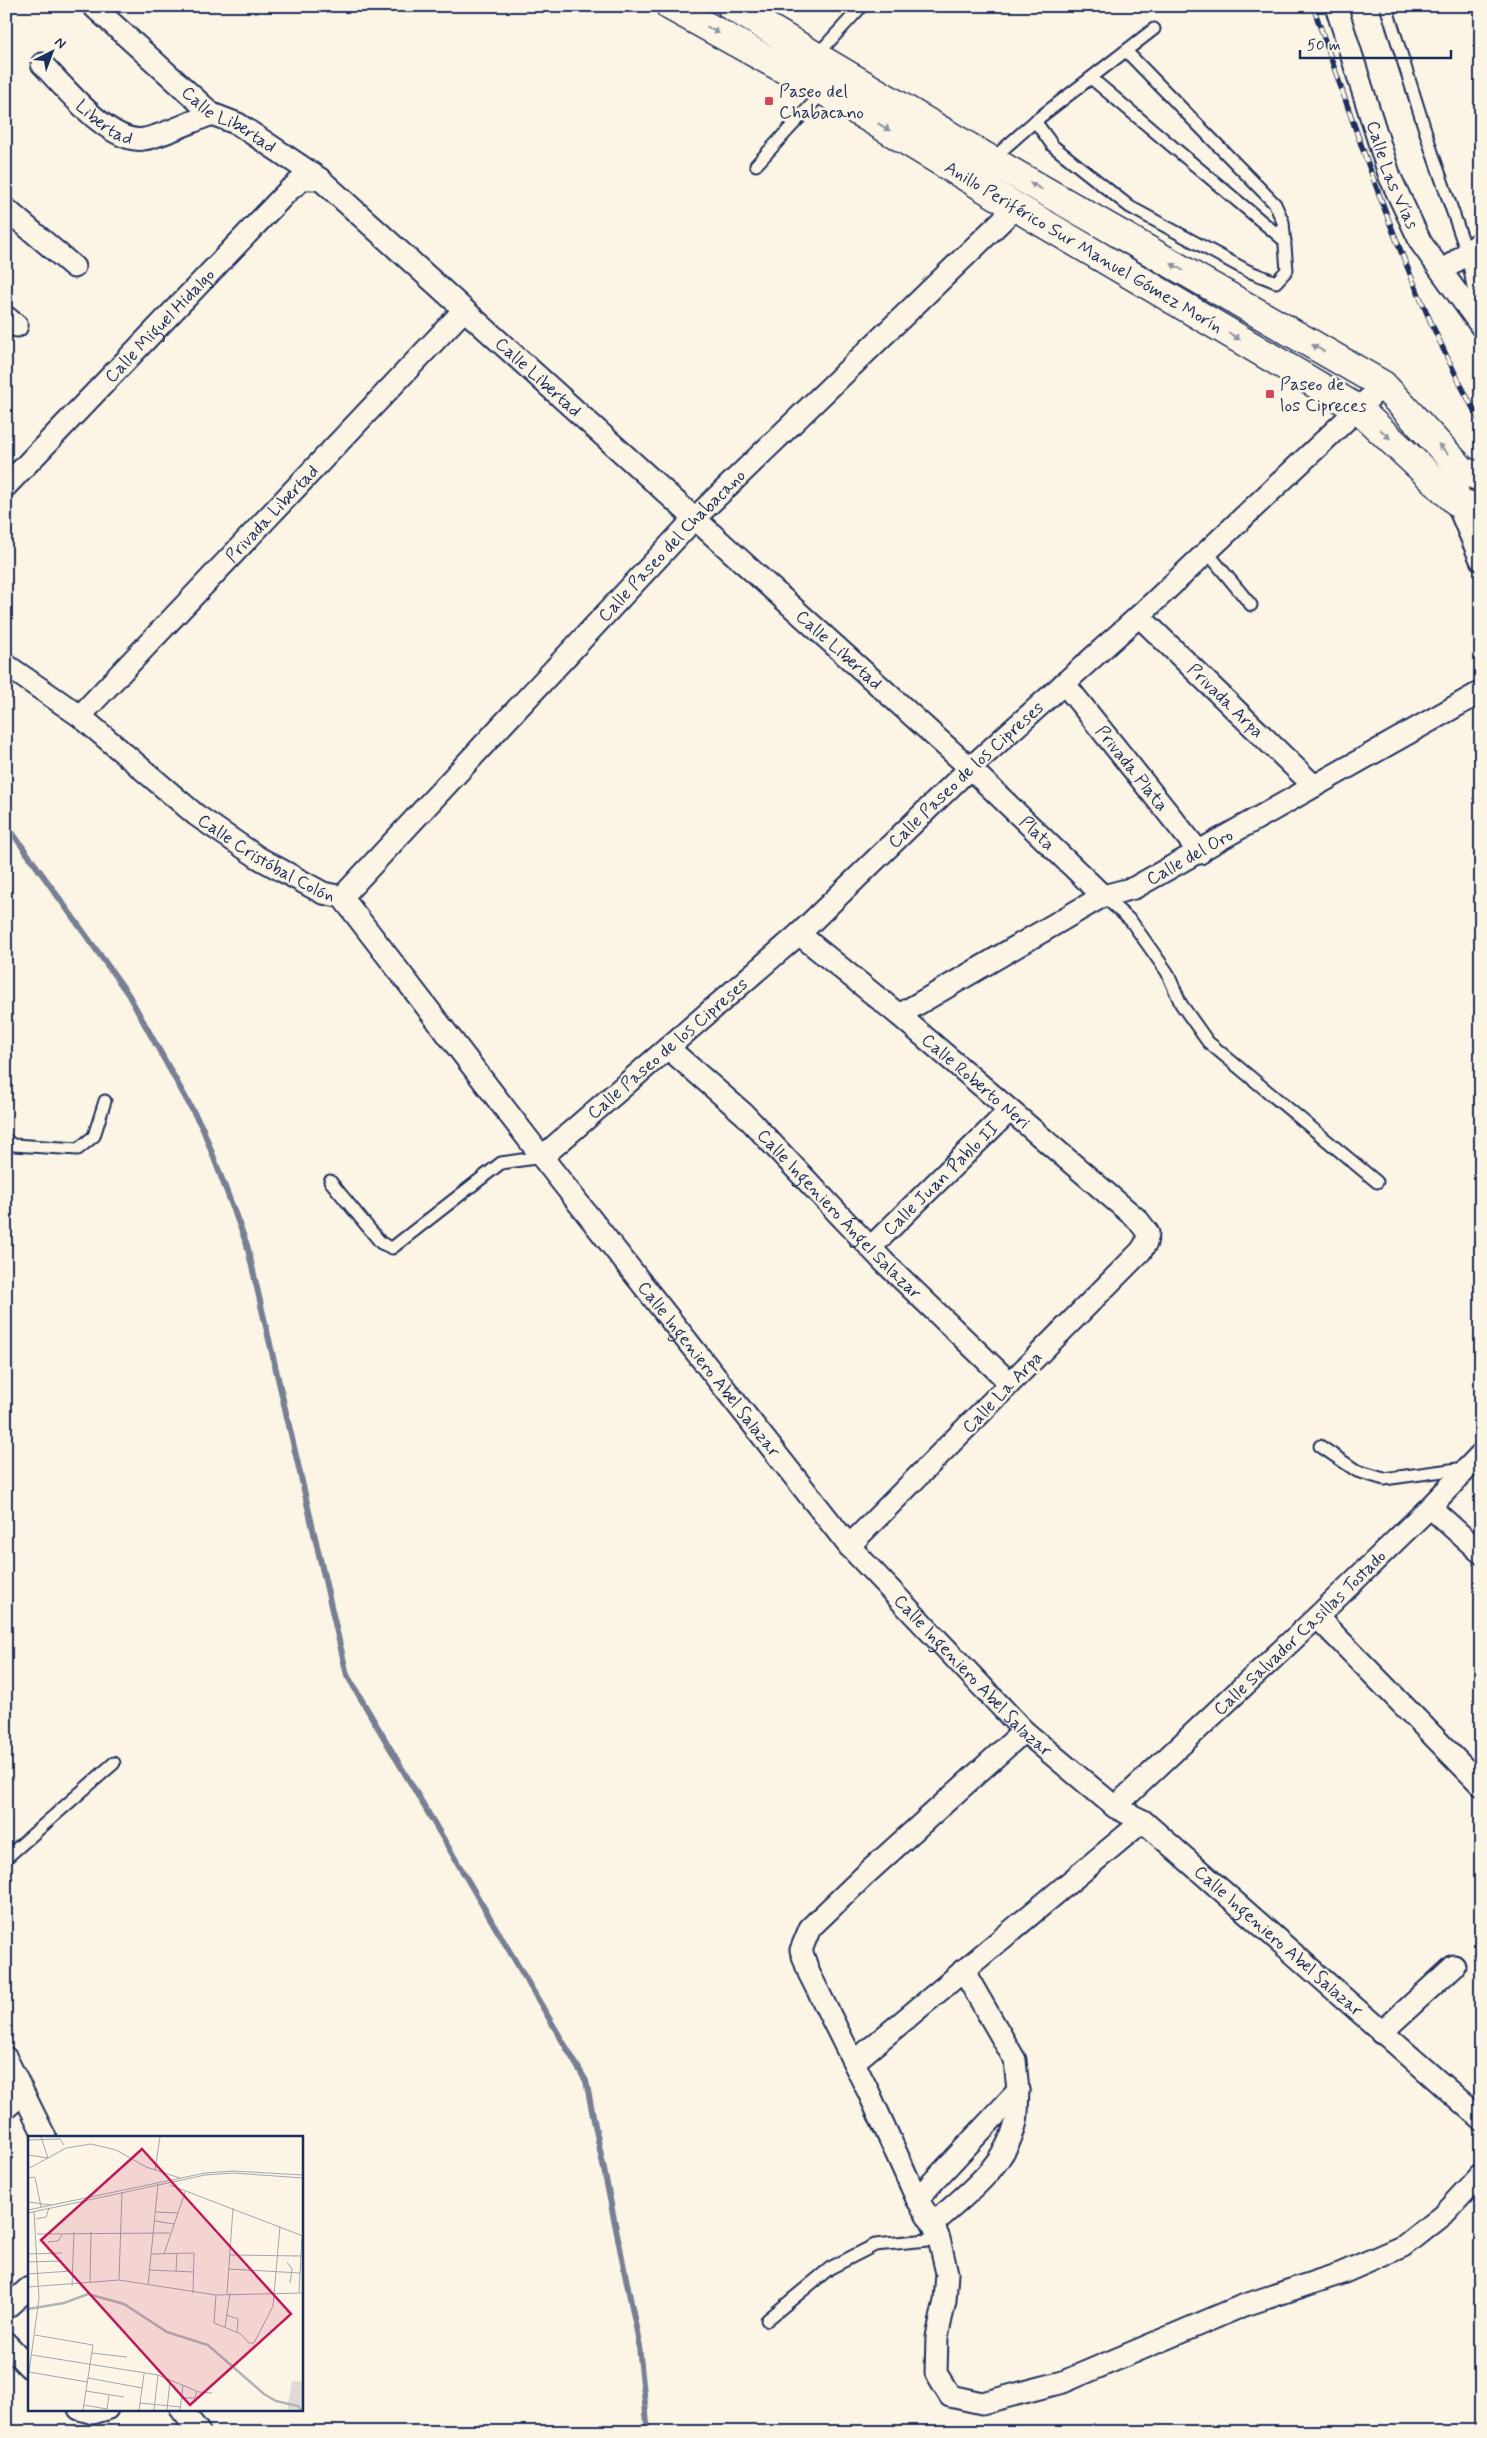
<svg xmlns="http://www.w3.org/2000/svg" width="1487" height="2438" font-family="Mynerve,sans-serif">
<rect width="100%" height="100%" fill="#fcf5e5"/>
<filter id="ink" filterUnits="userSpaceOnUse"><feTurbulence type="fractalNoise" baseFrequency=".02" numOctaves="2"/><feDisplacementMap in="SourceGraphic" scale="10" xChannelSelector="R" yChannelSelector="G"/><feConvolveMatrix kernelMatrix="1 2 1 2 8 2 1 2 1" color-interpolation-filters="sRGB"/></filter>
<g filter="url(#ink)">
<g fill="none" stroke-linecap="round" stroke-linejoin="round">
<path stroke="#767f94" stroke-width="6" d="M6,824L128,994L203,1129L247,1245L347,1675L586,2081L638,2337L648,2432"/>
<g stroke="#1b2f5e" stroke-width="15">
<g id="service">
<path d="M1386,6L1432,152L1467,253L1478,315"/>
<path d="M816,56L862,6"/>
<path d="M1091,78L1285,241"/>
<path d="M1035,121L1053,146L1130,207L1248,271L1276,282L1287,270L1283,222L1275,204L1126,51"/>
<path d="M991,160L1035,121L1154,29"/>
<path d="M756,165L824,91"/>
<path d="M1207,552L1251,605"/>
<path d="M1103,896L1131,921L1167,972L1181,1004L1208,1042L1377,1182"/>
<path d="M6,1140L13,1145L78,1149L94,1136L105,1101"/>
<path d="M330,1181L381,1243L392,1248L501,1163L542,1157"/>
<path d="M1320,1446L1357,1471L1384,1479L1465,1468"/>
<path d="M6,1858L114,1763"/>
<path d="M767,2320L830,2268L875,2245L939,2239"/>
</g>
</g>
<g stroke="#1b2f5e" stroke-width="25">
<g id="minor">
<path id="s1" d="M93,6L212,114L238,124L320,179L970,768L1103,896"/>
<path id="s2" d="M1336,6L1390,177L1421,243L1481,326"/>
<path id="s3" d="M42,64C64,86 110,145 144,139C163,136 192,121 212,114"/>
<path d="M6,209L74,267"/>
<path d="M1443,271L1481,242"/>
<path d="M6,317L17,326"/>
<path id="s4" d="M6,486L288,191L303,179H320"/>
<path d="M1458,491L1456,501L1481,560"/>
<path id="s5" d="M1139,616L1314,786"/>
<path id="s6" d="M6,665L80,716L196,815L259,858L323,893L342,897L542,1157L849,1546L1024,1731L1115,1807L1143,1821L1481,2119"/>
<path id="s7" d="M1064,683L1200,853"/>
<path id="s8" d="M80,716L464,310"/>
<path id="s9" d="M342,897L695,518L1016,207"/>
<path id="s10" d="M799,934L899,1015L1138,1220L1148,1233L1146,1243L1141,1251L849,1546"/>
<path id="s11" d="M899,1015L1103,896L1134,888L1481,692"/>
<path id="s12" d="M668,1048L744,1114L884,1262L1009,1382"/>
<path id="s13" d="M542,1157L799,934L970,768L1139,616L1383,385"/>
<path id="s14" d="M871,1247L1009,1111"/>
<path d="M1430,1507L1481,1553"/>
<path d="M1317,1617L1481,1785"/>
<path d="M1024,1731L866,1874L810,1928L801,1950L809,1973L869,2093L917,2199L933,2224L939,2239L947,2273L945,2301L937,2337L936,2373L950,2396L982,2403L1063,2382L1242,2306L1342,2273L1404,2246L1443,2215L1481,2174"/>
<path id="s15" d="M1115,1807L1317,1617L1430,1507L1481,1454"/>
<path d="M1381,2033L1454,1966"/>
<path d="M6,2058L45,2137"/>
<path d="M854,2062L1143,1821"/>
<path d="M6,2108L23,2093"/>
<path d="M917,2199L1018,2091L1015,2060L963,1970"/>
<path d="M933,2224C966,2194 1005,2167 1016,2122C1018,2112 1017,2101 1018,2091"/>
<path d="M6,2308L29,2288"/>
<path d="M6,2343L29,2367"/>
<path d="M79,2409L93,2413L107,2409"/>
<path d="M181,2409L199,2432"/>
</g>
</g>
<g stroke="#1b2f5e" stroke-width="31">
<g id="tertiary">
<path id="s16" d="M670,6L824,91L1016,207L1358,409L1456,501L1481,510"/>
<path d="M731,6L991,160L1383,385L1463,471L1481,477"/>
</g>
</g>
<use href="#service" stroke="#fcf5e5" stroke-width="11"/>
<use href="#minor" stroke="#fcf5e5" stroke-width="21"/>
<use href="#tertiary" stroke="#fcf5e5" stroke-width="28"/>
<g stroke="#1b2f5e" stroke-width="5.5">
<path id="rail" d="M1313,6C1362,148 1408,291 1481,423"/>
</g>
<use href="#rail" stroke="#fcf5e5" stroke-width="4" stroke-dasharray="11" stroke-linecap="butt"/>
</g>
<defs><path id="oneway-solid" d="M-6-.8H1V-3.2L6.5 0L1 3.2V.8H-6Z" transform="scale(1.25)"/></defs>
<g fill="#8c92a2">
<use href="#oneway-solid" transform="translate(713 30) rotate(29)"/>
<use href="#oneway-solid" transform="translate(884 127) rotate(31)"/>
<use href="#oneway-solid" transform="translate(1036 186) rotate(-150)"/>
<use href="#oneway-solid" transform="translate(1177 267) rotate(-150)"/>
<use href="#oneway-solid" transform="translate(1234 336) rotate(31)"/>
<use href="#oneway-solid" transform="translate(1318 348) rotate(-150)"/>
<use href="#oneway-solid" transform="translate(1385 434) rotate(43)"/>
<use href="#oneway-solid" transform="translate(1443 449) rotate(-133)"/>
</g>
</g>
<g fill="#d1495b" stroke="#fcf5e5" stroke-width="2">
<rect x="764" y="96" width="10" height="10" rx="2.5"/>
<rect x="1265" y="389" width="10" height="10" rx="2.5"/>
</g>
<g text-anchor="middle" stroke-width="5" stroke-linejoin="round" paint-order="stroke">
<g font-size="18" fill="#1b2f5e" stroke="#fcf5e5" text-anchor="start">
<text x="779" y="97">Paseo del<tspan x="779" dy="21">Chabacano</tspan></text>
<text x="1280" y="390">Paseo de<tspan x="1280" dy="21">los Cipreces</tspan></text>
</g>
<g font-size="18" fill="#1b2f5e" stroke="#fcf5e5">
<text dy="6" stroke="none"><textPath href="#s3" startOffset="86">Libertad</textPath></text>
<text dy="6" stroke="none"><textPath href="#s1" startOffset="178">Calle Libertad</textPath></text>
<text dy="6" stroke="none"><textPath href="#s2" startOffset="178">Calle Las Vías</textPath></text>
<text dy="6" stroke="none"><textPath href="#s16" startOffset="479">Anillo Periférico Sur Manuel Gómez Morín</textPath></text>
<text dy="6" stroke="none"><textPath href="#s4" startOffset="222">Calle Miguel Hidalgo</textPath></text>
<text dy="6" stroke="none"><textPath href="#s1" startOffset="582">Calle Libertad</textPath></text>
<text dy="6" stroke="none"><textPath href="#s8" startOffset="279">Privada Libertad</textPath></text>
<text dy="6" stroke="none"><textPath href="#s9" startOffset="482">Calle Paseo del Chabacano</textPath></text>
<text dy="6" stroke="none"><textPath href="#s1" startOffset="988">Calle Libertad</textPath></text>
<text dy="6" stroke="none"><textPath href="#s5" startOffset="121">Privada Arpa</textPath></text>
<text dy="6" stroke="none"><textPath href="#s7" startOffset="109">Privada Plata</textPath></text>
<text dy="6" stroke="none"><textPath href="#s13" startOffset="571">Calle Paseo de los Cipreses</textPath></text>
<text dy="6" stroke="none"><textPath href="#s1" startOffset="1258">Plata</textPath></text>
<text dy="6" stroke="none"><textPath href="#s6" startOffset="325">Calle Cristóbal Colón</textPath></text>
<text dy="6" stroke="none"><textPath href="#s11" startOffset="332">Calle del Oro</textPath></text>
<text dy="6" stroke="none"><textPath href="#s13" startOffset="166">Calle Paseo de los Cipreses</textPath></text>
<text dy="6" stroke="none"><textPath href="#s10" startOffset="230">Calle Roberto Neri</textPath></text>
<text dy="6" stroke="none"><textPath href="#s14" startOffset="98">Calle Juan Pablo II</textPath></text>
<text dy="6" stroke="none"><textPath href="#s12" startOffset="239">Calle Ingeniero Ángel Salazar</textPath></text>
<text dy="6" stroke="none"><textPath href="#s6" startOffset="1009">Calle Ingeniero Abel Salazar</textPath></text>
<text transform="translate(1002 1392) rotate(-46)" y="6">Calle La Arpa</text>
<text dy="6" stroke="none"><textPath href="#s15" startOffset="254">Calle Salvador Casillas Tostado</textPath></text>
<text dy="6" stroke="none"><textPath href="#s6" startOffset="1414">Calle Ingeniero Abel Salazar</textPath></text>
<text dy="6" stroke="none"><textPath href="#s6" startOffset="1820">Calle Ingeniero Abel Salazar</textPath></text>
</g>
</g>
<g transform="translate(28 2136)">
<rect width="275" height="275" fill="#fcf5e5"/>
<path d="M264,245L275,246V274H259Z" fill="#dfdbd4"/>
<path fill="none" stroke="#b2b4b8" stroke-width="2.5" d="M0,173L36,167L60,158L96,168L139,196L180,209L236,258L248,265L270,270L273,274"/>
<path fill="none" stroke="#a2a6af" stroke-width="1" d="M0,4L32,3L36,9M0,19L20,22L13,1M0,33L38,12L63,8L88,14L118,31L152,42M127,34L132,1M0,42L7,41L13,71M142,49L275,100M0,66L23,69M0,74L177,37L205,35L275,39M128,76L150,77M0,77L177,39L205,37L275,42M8,83L18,81L21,72M127,85L146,88M9,98L142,97M20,106L30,105L34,99M0,118L34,117M124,118L166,117L165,157M136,118L157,56M202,119L273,120M0,126L34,125M259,126L264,133L262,147M201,133L272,137M122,134L166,136M148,135L149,117M0,138L43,135M91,144L94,56M62,147L63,96M120,149L130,48M44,150L46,96M0,151L91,144L188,159L275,157M271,156L274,100M199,158L205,72M188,159L186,187L213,198L221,207H226L245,170L252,90M198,179L210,183L209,197M197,191L202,157M7,199L65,209L55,274M64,217L99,221M4,219L130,239L171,256L184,257M1,236L59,246M60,242L114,252M0,243L11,163L6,76M58,255L96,261M154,262H167L169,255M112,267L153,271M56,269L79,273L81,259M111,274L116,238M126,274L130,239M139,274L142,244M152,274L155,249"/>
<path fill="#c2185b" fill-opacity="0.15" stroke="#c2185b" stroke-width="2.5" d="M114,13L263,178L162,269L13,104Z"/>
<rect width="275" height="275" fill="none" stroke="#1b2f5e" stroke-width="2.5"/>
</g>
<rect width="1487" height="2438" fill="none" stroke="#fcf5e5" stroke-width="25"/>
<rect x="12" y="12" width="1462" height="2413" fill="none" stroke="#1b2f5e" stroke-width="2" filter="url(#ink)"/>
<g transform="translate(52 52) rotate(42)" stroke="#fcf5e5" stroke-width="4" paint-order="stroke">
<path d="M0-4L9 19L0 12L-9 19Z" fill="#1b2f5e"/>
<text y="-8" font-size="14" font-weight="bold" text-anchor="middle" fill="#1b2f5e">N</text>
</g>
<path d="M1300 50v8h151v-8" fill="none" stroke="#1b2f5e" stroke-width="2.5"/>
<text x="1307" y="50" font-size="15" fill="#1b2f5e" stroke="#fcf5e5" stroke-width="4" paint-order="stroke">50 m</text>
</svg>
